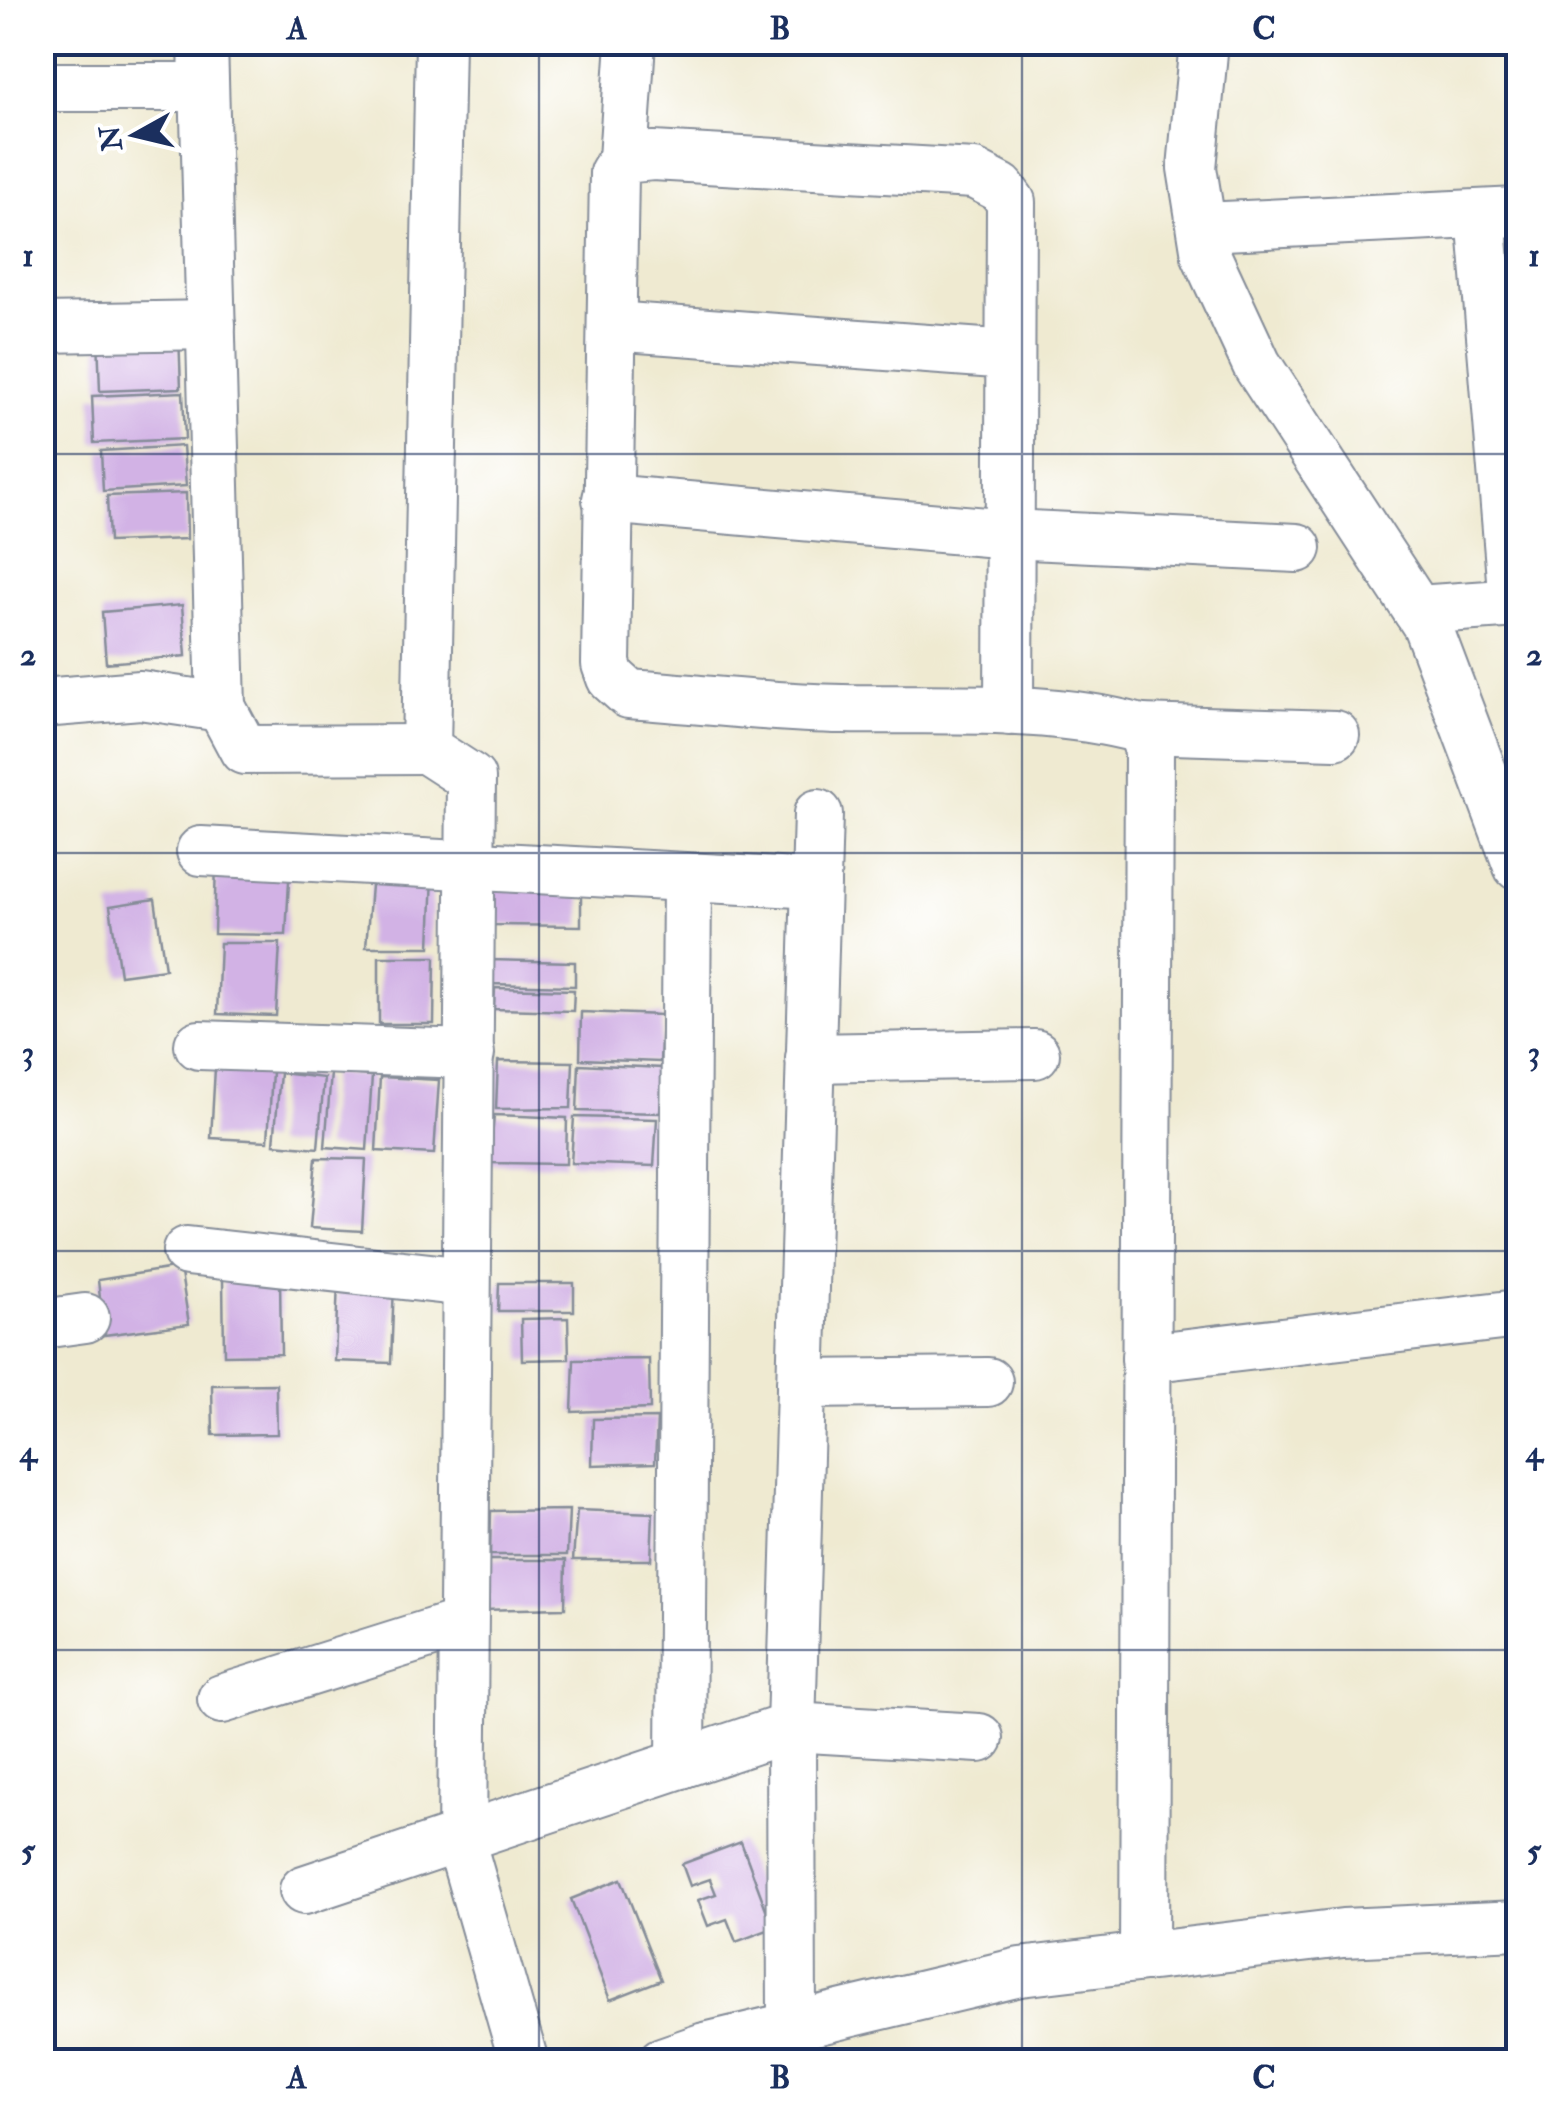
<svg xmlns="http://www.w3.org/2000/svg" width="1561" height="2104" font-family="'IM FELL Double Pica',serif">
<rect width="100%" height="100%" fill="#fff"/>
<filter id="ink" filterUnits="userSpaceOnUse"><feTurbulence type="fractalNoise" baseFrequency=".01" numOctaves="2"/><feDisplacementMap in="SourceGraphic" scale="20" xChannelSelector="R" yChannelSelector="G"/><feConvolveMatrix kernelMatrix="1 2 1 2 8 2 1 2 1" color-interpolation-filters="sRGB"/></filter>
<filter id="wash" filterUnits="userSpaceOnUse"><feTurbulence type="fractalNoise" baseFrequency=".0048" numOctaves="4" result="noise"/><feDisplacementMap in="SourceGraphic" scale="40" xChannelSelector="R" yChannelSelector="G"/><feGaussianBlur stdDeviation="2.25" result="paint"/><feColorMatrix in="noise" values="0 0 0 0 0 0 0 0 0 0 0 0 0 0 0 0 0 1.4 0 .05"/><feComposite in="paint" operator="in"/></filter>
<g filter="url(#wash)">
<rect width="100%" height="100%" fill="#efead1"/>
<g id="blocks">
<g fill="#d2b2e5">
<path d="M179,334L181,388L100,391L98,337Z"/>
<path d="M183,392L185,439L94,443L92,396Z"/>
<path d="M183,446L186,486L103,491L101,451Z"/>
<path d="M186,493L187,539L109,542L107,496Z"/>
<path d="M182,605L186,656L106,663L102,612Z"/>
<path d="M216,861L290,863L286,935L214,934Z"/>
<path d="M372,873L433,875L430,947H366Z"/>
<path d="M491,879L581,880V926L491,925Z"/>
<path d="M155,899L165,969L120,975L110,906Z"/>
<path d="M220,943H280L276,1016L217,1014Z"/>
<path d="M379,957H435L434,1024H379Z"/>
<path d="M488,960L575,962V986L488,984Z"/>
<path d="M495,988L574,990L573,1011L494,1009Z"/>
<path d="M581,1012L662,1015L660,1062L580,1059Z"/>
<path d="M498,1061L573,1062L571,1108L496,1109Z"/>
<path d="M579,1064L662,1068L660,1113L577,1111Z"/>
<path d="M215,1068L272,1071L268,1141L211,1138Z"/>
<path d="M280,1073L324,1078L318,1148L274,1144Z"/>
<path d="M331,1073L372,1076L367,1150L325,1147Z"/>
<path d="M380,1077L439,1080L434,1154L376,1151Z"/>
<path d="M494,1115L567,1118L566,1164L490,1163Z"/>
<path d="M574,1117L657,1119L654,1166L571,1163Z"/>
<path d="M316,1158L366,1159L362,1231L310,1228Z"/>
<path d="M180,1267L189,1324L104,1335L98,1280Z"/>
<path d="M280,1278L281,1354L224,1355L223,1279Z"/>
<path d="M338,1280L394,1283L391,1363L335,1361Z"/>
<path d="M499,1283H574V1311H498Z"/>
<path d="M568,1318L569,1359L522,1360L521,1319Z"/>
<path d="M649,1359L650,1409L572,1412L574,1360Z"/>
<path d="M276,1384L277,1434L213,1435L212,1385Z"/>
<path d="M657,1418L655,1463L592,1465L593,1419Z"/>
<path d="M569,1510L567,1555H490L491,1511Z"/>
<path d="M577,1510L653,1513L651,1560H573Z"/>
<path d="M483,1560H566L565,1608L480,1610Z"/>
<path d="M741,1842L773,1928L736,1942L727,1919L708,1926L698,1900L716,1894L710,1879L690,1886L682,1864Z"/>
<path d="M621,1879L661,1980L610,2000L571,1899Z"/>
</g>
</g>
</g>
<g filter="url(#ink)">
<use href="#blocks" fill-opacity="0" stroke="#858c98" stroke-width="2.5"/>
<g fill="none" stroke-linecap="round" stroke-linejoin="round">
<g stroke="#858c98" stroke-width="52">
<g id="minor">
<path d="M203,42L221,707"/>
<path d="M440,42L426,749L471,778L462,1846L524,2062"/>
<path d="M1204,42L1192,168L1206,255L1257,365L1427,625L1518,866"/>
<path d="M42,87H204"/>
<path d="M623,159L631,42"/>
<path d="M1481,214L1513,603"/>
<path d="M1202,227L1518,212"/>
<path d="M612,326L1010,355"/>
<path d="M42,328L211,325"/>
<path d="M607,499L1009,534L1297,548"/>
<path d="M1417,610L1518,603"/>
<path d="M42,703L140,695L221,707L244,750L426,749"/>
<path d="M1009,711L1011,202L1001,188L974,174L653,156L623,159L614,173L606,664L611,678L629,694C700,699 772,708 843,709C942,711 1045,703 1141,729L1149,750L1144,1957"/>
<path d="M1141,729L1335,735"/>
<path d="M201,851L816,884"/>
<path d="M199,1045L470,1054"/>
<path d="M810,1058L1035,1054"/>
<path d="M187,1251L466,1282"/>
<path d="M42,1324L85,1318"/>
<path d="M1146,1358L1518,1314"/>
<path d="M801,1384L988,1382"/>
<path d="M222,1699L461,1624"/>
<path d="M681,1764L687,878"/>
<path d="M304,1890L791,1727L979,1738"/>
<path d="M792,2026L791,1727L818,814"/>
<path d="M662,2062L705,2047L1020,1972L1343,1933L1518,1925"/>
</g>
</g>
<use href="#minor" stroke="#fff" stroke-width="48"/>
</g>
</g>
<path fill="none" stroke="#1b2f5e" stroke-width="2.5" stroke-opacity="0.55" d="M539,42V2062M1022,42V2062M42,454H1518M42,853H1518M42,1251H1518M42,1650H1518"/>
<rect width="1561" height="2104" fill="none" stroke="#fff" stroke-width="110"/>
<g transform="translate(135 135) rotate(262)" stroke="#ffffff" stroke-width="8" paint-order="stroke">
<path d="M0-8L18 38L0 25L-18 38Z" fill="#1b2f5e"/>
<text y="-15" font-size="28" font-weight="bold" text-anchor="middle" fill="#1b2f5e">N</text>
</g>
<rect x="55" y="55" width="1451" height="1994" fill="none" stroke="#1b2f5e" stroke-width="4"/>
<g font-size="32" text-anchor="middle" font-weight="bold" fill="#1b2f5e">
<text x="297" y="39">A</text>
<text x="780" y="39">B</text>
<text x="1264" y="39">C</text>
<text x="28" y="266">1</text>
<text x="1534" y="266">1</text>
<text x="28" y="665">2</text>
<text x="1534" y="665">2</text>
<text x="28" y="1063">3</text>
<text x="1534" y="1063">3</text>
<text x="28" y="1462">4</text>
<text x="1534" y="1462">4</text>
<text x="28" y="1861">5</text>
<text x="1534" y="1861">5</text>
<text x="297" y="2088">A</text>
<text x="780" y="2088">B</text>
<text x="1264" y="2088">C</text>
</g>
</svg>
